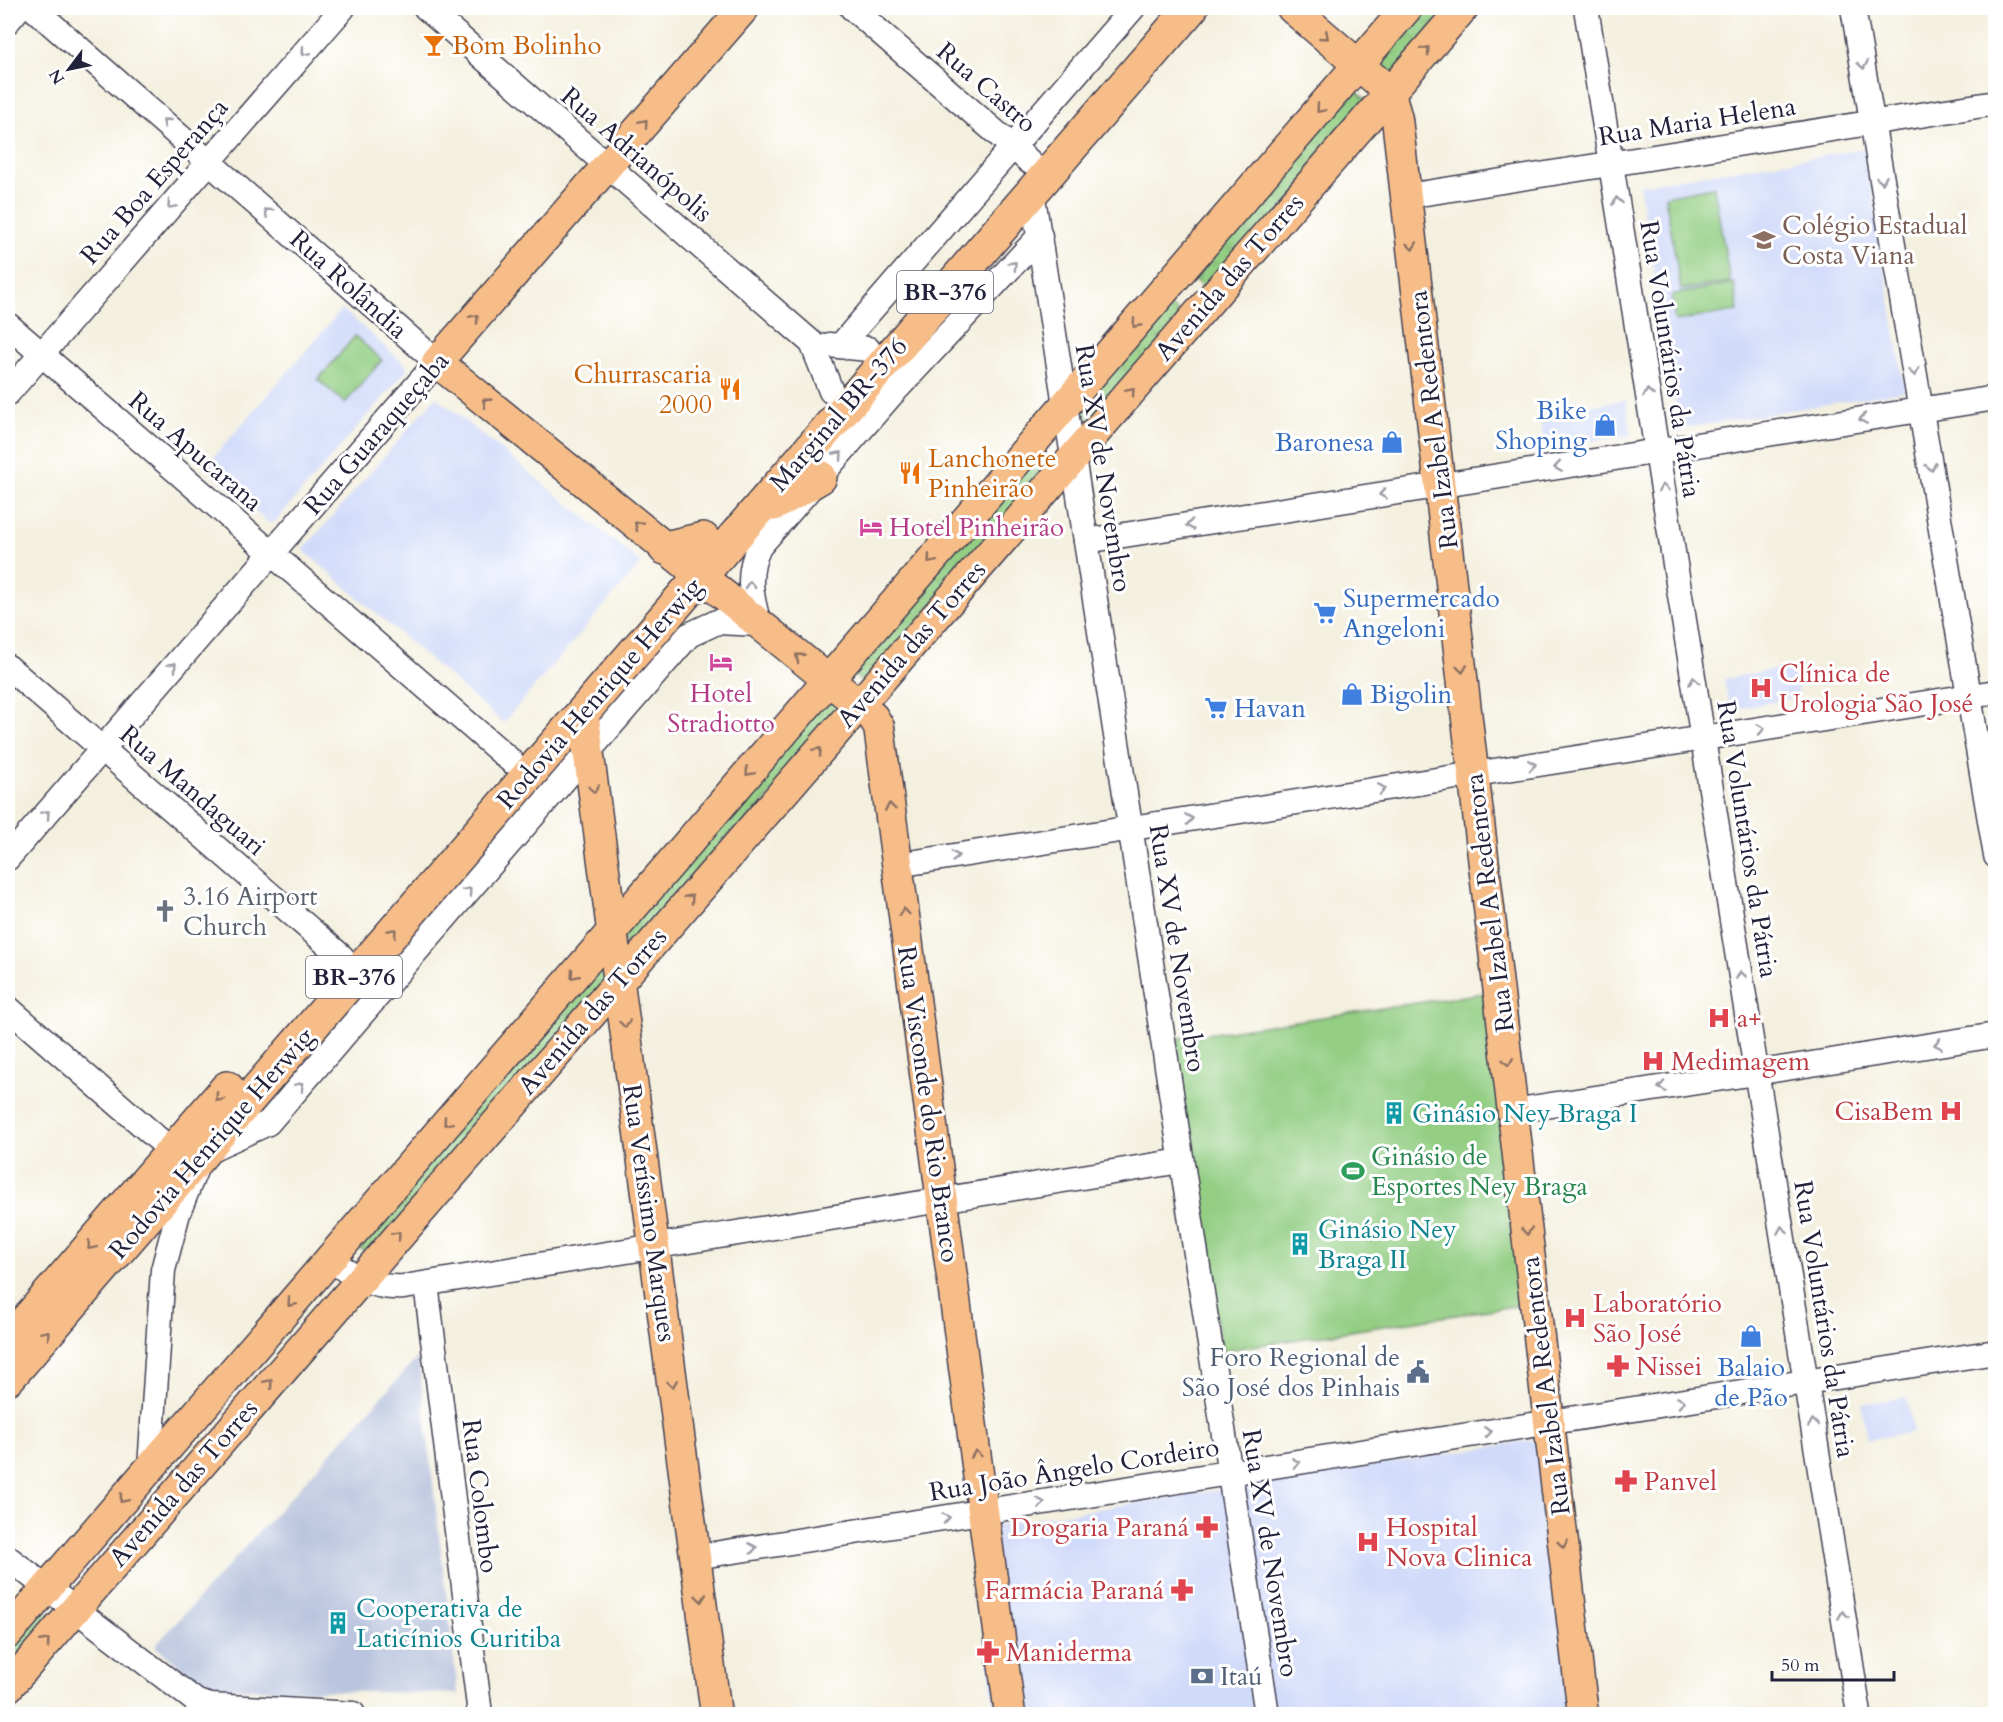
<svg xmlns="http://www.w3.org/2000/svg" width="2003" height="1722" font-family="Cardo,serif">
<defs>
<pattern id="grass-tufts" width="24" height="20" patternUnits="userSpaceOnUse" patternTransform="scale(1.5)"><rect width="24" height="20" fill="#93ce83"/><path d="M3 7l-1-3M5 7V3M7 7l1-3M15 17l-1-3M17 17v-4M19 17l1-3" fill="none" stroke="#7eb172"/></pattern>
</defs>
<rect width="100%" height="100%" fill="#fff"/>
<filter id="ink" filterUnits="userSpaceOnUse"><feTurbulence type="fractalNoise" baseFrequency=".0167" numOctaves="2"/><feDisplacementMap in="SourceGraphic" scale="12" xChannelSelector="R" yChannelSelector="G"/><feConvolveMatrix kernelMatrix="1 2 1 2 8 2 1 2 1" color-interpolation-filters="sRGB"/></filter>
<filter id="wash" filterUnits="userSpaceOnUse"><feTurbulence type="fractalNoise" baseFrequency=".008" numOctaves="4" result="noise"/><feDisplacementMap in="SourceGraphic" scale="24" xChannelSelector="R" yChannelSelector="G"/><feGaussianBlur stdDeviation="1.35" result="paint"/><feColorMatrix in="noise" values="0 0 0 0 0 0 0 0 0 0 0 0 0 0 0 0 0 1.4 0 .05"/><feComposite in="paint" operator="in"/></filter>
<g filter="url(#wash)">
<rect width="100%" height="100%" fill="#f4f0df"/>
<g fill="#d0daf9">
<path d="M1865,149L1905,391L1680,429L1639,185Z"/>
<path d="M342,309L406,365L407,370L275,522L269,523L205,467Z"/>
<path d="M436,397L641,563L503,723L303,550Z"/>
<path d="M1626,400L1631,435L1545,448L1539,414Z"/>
<path d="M1793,666L1799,697L1730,710L1724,679Z"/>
<path d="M1907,1397L1913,1432L1867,1440L1861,1404Z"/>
<path d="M1540,1439L1573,1714H995L971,1529Z"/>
</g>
<path fill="#bac4de" d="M418,1357L458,1694L206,1688L155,1646Z"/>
<g fill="url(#grass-tufts)" stroke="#5a785f" stroke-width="1.5">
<path d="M1421,8H1453L1387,83L1372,65Z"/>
<path d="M1354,89L1372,105L1209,293L1190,276Z"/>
<path d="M1168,304L1186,319L1084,435L1079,406Z"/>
<path d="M1034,456L1049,470L864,684L849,671Z"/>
<path d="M826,694L845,709L630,956L621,932Z"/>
<path d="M601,956L613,978L367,1255L355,1243Z"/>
<path d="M40,1605L58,1620L8,1678V1643Z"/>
</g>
<g fill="#93ce83" stroke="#5a785f" stroke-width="1.5">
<path d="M1714,187L1730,282L1681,290L1665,196Z"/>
<path d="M1734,283L1738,311L1675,321L1671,295Z"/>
<path d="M355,336L382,360L345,403L318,380Z"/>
<path d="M1490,992L1527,1304L1221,1351L1174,1039Z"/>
</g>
</g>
<g filter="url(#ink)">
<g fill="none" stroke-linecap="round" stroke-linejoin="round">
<g stroke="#424154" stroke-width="27">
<g id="minor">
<path d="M426,8L812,343L831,391"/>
<path d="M852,8L1030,162"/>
<path d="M1586,8L1859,1714"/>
<path d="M1853,8L1996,856"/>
<path d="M8,21L19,8"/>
<path d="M1032,191L1267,1714"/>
<path d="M1407,196L1996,103"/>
<path d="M8,325L511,761"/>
<path d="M829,345L868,349"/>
<path d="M840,346L1133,8"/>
<path d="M8,393L343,8"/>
<path d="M1086,541L1996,398"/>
<path d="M8,667L342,957"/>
<path d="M8,858L437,362L33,8"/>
<path d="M897,865L1996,692"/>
<path d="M8,1008L173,1152"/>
<path d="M1513,1111L1996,1035"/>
<path d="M329,1258C353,1277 374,1289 404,1287L1181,1161"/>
<path d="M426,1284L480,1714"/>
<path d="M150,1468L163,1270L178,1213L202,1153L268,1123L689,635L717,622L759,624C751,596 746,574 759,547L892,394L1040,236"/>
<path d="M695,1557L1996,1352"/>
<path d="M8,1558L197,1702L211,1706L353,1714"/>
</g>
</g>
<g stroke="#424154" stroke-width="33">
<g id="major">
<path d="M744,8L437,362L858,704L873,717L879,727L1010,1714"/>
<path d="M1292,8L1390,92L1397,119L1583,1714"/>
<path d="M583,711L716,1714"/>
<path d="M8,1633L1407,8"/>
<path d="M8,1687L1463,8"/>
</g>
</g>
<g stroke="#424154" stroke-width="36">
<g id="highway">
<path d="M774,504L820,477"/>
<path d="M665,548L703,539"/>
<path d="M8,1342L227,1088"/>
<path d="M8,1378L1191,8"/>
</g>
</g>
<use href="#minor" stroke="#fff" stroke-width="24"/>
<use href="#major" stroke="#f7bd88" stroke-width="30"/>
<use href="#highway" stroke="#f7bd88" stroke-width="33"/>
</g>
<defs><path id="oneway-chevron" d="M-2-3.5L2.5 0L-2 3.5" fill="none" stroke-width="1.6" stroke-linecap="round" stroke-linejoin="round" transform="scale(1.5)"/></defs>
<g stroke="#8c7062">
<use href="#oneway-chevron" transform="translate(1325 36) rotate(41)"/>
<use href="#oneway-chevron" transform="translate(1426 50) rotate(-49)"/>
<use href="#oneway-chevron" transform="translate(1320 109) rotate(131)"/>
<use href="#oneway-chevron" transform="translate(644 123) rotate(-49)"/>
<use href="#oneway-chevron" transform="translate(1412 246) rotate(83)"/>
<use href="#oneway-chevron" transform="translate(475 318) rotate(-49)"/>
<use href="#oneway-chevron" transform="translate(1136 324) rotate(131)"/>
<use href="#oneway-chevron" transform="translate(1131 391) rotate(-49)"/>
<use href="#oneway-chevron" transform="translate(486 402) rotate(-141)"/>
<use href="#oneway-chevron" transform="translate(638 525) rotate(-141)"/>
<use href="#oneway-chevron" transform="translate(931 560) rotate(131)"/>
<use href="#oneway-chevron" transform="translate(799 657) rotate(-141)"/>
<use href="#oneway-chevron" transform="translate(1462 669) rotate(83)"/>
<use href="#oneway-chevron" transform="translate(818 751) rotate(-49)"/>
<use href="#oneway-chevron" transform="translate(749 772) rotate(131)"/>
<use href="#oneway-chevron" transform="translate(594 789) rotate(83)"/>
<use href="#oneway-chevron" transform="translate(890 807) rotate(-97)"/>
<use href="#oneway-chevron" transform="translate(690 898) rotate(-49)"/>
<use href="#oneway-chevron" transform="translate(904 912) rotate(-98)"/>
<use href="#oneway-chevron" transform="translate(393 932) rotate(-49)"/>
<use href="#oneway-chevron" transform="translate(574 975) rotate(131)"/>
<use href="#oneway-chevron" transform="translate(625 1024) rotate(82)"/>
<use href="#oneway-chevron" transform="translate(1508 1062) rotate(83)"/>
<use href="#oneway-chevron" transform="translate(219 1098) rotate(131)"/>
<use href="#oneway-chevron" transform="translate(447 1122) rotate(131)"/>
<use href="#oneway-chevron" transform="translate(1527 1231) rotate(83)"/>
<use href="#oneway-chevron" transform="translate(397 1235) rotate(-49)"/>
<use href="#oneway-chevron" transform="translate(91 1246) rotate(131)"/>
<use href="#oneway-chevron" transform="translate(291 1303) rotate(131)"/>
<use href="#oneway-chevron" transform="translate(46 1334) rotate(-49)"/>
<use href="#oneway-chevron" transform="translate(269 1383) rotate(-49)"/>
<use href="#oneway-chevron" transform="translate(672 1384) rotate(82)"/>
<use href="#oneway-chevron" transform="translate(976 1454) rotate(-98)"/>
<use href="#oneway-chevron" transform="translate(123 1499) rotate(131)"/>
<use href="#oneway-chevron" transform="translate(1563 1544) rotate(84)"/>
<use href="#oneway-chevron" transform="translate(701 1598) rotate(83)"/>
<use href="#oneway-chevron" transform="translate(46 1642) rotate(-49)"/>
</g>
<g stroke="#9c9ca7">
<use href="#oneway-chevron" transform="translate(305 52) rotate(131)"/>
<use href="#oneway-chevron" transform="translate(1863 65) rotate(80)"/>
<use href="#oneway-chevron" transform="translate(166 122) rotate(-139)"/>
<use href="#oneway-chevron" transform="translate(1882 180) rotate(80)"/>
<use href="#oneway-chevron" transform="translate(1617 201) rotate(-99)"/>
<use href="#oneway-chevron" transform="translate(171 205) rotate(131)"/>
<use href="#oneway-chevron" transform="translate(268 212) rotate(-138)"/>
<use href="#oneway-chevron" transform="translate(1013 265) rotate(-47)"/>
<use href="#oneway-chevron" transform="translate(1914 372) rotate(80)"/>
<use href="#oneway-chevron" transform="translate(1648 393) rotate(-99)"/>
<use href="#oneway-chevron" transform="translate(1863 419) rotate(171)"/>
<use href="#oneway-chevron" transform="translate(839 455) rotate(-49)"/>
<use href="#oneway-chevron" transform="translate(1558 467) rotate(171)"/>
<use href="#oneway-chevron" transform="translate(1931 467) rotate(80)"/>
<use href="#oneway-chevron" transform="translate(1663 488) rotate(-99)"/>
<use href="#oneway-chevron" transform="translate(1383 494) rotate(171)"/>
<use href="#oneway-chevron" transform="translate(1190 525) rotate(171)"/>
<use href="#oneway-chevron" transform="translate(750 585) rotate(-91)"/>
<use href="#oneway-chevron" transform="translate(173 666) rotate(-49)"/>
<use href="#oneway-chevron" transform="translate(1694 681) rotate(-99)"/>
<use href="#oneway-chevron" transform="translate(1761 729) rotate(-9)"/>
<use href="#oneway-chevron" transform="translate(1532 765) rotate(-9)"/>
<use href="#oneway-chevron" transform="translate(1382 789) rotate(-9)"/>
<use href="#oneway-chevron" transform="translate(46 814) rotate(-49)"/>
<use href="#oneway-chevron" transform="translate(1189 819) rotate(-9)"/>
<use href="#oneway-chevron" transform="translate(955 856) rotate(-9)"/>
<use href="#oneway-chevron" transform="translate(468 891) rotate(-49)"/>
<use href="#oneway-chevron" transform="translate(1741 975) rotate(-99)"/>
<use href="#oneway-chevron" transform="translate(1938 1044) rotate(171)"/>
<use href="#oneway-chevron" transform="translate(300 1086) rotate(-49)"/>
<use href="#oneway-chevron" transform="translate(1662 1087) rotate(171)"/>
<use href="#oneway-chevron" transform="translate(1782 1230) rotate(-99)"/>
<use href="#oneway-chevron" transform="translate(1681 1402) rotate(-9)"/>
<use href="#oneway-chevron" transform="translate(1813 1423) rotate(-99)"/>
<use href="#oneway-chevron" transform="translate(1488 1432) rotate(-9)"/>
<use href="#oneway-chevron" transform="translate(1296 1463) rotate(-9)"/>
<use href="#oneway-chevron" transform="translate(1041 1503) rotate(-9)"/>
<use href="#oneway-chevron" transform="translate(946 1518) rotate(-9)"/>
<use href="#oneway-chevron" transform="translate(753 1548) rotate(-9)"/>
<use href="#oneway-chevron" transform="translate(1843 1615) rotate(-99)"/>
</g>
</g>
<defs>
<g id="bar-bare" transform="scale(1.8)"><path d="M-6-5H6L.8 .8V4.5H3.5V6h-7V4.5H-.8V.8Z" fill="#e8710a" stroke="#fff" stroke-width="2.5" paint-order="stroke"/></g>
<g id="school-bare" transform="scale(1.8)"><path d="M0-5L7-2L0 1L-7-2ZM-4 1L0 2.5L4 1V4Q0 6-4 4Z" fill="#8d6e63" stroke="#fff" stroke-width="2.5" paint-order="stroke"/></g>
<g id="restaurant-bare" transform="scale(1.8)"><path d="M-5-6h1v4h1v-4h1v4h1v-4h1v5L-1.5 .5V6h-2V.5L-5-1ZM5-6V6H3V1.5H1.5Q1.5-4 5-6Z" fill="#e8710a" stroke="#fff" stroke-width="2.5" paint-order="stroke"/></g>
<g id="shop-bare" transform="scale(1.8)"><path d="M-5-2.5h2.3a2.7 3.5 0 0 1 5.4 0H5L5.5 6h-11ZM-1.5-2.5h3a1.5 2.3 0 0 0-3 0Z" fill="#3f7fe0" stroke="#fff" stroke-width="2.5" paint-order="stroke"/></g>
<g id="hotel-bare" transform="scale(1.8)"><path d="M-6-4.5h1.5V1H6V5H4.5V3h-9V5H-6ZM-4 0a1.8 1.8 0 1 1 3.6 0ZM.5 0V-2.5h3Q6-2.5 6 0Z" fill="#d1479c" stroke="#fff" stroke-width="2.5" paint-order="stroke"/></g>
<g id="supermarket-bare" transform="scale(1.8)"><path d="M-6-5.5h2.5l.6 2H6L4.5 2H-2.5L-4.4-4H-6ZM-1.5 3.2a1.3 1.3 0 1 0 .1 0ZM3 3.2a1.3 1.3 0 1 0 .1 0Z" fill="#3f7fe0" stroke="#fff" stroke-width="2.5" paint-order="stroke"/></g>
<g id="hospital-bare" transform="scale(1.8)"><path d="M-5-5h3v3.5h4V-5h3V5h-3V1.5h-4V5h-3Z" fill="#e0444e" stroke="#fff" stroke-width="2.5" paint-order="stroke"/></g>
<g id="church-bare" transform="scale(1.8)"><path d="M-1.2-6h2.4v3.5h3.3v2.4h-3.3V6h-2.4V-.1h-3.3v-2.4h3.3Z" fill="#6b7280" stroke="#fff" stroke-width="2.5" paint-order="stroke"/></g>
<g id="building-bare" transform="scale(1.8)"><path d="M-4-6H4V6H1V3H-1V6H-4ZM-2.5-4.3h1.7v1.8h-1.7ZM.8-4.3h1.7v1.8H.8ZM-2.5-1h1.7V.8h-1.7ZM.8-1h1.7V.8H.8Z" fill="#0f9aa8" stroke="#fff" stroke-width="2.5" paint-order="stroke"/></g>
<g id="stadium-bare" transform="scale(1.8)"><path d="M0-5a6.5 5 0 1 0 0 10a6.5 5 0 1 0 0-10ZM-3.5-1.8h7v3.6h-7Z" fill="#2e9e5b" stroke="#fff" stroke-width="2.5" paint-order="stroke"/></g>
<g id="pharmacy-bare" transform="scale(1.8)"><path d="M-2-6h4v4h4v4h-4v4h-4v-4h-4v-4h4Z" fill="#e0444e" stroke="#fff" stroke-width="2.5" paint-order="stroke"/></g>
<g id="civic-bare" transform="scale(1.8)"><path d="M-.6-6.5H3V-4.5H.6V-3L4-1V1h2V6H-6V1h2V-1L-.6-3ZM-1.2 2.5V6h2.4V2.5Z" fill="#5c6f8a" stroke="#fff" stroke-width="2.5" paint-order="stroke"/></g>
<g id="bank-bare" transform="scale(1.8)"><path d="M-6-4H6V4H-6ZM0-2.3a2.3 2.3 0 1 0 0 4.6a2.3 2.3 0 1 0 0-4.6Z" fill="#5c6f8a" stroke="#fff" stroke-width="2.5" paint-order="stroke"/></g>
</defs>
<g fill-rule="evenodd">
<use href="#bar-bare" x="434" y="45"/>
<use href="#school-bare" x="1764" y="240"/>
<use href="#restaurant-bare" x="730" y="389"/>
<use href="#shop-bare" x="1605" y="425"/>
<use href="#shop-bare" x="1392" y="442"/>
<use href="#restaurant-bare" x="910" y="473"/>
<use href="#hotel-bare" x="871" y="527"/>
<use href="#supermarket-bare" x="1325" y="613"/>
<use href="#hotel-bare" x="721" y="662"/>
<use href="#hospital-bare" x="1761" y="688"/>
<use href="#shop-bare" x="1352" y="694"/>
<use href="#supermarket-bare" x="1216" y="708"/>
<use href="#church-bare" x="165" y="911"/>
<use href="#hospital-bare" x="1719" y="1018"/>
<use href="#hospital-bare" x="1653" y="1061"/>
<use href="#hospital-bare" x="1951" y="1111"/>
<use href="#building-bare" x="1394" y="1113"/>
<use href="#stadium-bare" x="1353" y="1171"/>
<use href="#building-bare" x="1300" y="1244"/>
<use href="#hospital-bare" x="1575" y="1318"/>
<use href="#shop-bare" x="1751" y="1336"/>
<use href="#pharmacy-bare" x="1618" y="1366"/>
<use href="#civic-bare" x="1418" y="1372"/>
<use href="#pharmacy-bare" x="1626" y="1481"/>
<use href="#pharmacy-bare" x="1207" y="1527"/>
<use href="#hospital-bare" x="1368" y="1542"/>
<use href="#pharmacy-bare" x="1182" y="1590"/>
<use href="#building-bare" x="338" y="1623"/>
<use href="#pharmacy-bare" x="988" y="1652"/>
<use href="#bank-bare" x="1202" y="1676"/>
</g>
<g text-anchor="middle" stroke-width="6" stroke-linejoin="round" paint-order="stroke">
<g fill="#fff" stroke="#646476" stroke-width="1.5">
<rect x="897" y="271" width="96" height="42" rx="4.5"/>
<rect x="306" y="956" width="96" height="42" rx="4.5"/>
</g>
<g font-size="24" font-weight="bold" fill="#22223b">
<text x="945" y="300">BR-376</text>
<text x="354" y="985">BR-376</text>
</g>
<g font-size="26" fill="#c56008" stroke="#fff" text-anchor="start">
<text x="452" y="54">Bom Bolinho</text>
<text x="712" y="383" text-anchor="end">Churrascaria<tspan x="712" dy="30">2000</tspan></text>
<text x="928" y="467">Lanchonete<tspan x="928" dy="30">Pinheirão</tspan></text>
</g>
<g font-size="26" fill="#22223b" stroke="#fff">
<text transform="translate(987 87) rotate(41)" y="9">Rua Castro</text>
<text transform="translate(1697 121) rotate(-9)" y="9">Rua Maria Helena</text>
<text transform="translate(637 154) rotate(41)" y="9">Rua Adrianópolis</text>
<text transform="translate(154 181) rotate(-49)" y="9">Rua Boa Esperança</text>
<text transform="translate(1229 277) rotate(-49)" y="9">Avenida das Torres</text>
<text transform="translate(349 284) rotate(42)" y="9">Rua Rolândia</text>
<text transform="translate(1671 359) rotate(81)" y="9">Rua Voluntários da Pátria</text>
<text transform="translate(838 414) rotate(-49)" y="9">Marginal BR-376</text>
<text transform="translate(1433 420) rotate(-97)" y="9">Rua Izabel A Redentora</text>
<text transform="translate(376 433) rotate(-49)" y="9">Rua Guaraqueçaba</text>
<text transform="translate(196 451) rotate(41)" y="9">Rua Apucarana</text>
<text transform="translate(1104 468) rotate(81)" y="9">Rua XV de Novembro</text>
<text transform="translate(911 644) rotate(-49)" y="9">Avenida das Torres</text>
<text transform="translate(599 693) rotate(-49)" y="9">Rodovia Henrique Herwig</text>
<text transform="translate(193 790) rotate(41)" y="9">Rua Mandaguari</text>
<text transform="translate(1748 839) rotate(81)" y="9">Rua Voluntários da Pátria</text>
<text transform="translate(1489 903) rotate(-97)" y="9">Rua Izabel A Redentora</text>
<text transform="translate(1178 948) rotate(81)" y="9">Rua XV de Novembro</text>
<text transform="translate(592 1011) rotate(-49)" y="9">Avenida das Torres</text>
<text transform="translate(929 1104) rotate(82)" y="9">Rua Visconde do Rio Branco</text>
<text transform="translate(211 1143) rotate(-49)" y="9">Rodovia Henrique Herwig</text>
<text transform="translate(650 1213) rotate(82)" y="9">Rua Veríssimo Marques</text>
<text transform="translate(1825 1319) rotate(81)" y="9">Rua Voluntários da Pátria</text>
<text transform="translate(1545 1386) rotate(-97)" y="9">Rua Izabel A Redentora</text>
<text transform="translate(1074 1469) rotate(-9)" y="9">Rua João Ângelo Cordeiro</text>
<text transform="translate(183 1483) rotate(-49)" y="9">Avenida das Torres</text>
<text transform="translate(481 1496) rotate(83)" y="9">Rua Colombo</text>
<text transform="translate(1271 1553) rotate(81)" y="9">Rua XV de Novembro</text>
</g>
<g font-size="26" fill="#785e54" stroke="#fff" text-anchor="start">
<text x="1782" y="234">Colégio Estadual<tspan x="1782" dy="30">Costa Viana</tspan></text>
</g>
<g font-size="26" fill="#366cbe" stroke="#fff" text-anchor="start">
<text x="1587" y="419" text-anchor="end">Bike<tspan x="1587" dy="30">Shoping</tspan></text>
<text x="1374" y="451" text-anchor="end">Baronesa</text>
<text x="1343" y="607">Supermercado<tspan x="1343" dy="30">Angeloni</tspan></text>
<text x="1370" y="703">Bigolin</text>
<text x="1234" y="717">Havan</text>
<text x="1751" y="1376" text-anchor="middle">Balaio<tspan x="1751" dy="30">de Pão</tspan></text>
</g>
<g font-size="26" fill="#b23c85" stroke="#fff" text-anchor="start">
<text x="889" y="536">Hotel Pinheirão</text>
<text x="721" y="702" text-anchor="middle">Hotel<tspan x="721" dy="30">Stradiotto</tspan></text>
</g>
<g font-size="26" fill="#be3a42" stroke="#fff" text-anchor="start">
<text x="1779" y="682">Clínica de<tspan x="1779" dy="30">Urologia São José</tspan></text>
<text x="1737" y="1027">a+</text>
<text x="1671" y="1070">Medimagem</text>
<text x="1933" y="1120" text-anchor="end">CisaBem</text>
<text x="1593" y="1312">Laboratório<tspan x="1593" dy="30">São José</tspan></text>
<text x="1636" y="1375">Nissei</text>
<text x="1644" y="1490">Panvel</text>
<text x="1189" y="1536" text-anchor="end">Drogaria Paraná</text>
<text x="1386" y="1536">Hospital<tspan x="1386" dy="30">Nova Clinica</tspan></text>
<text x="1164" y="1599" text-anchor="end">Farmácia Paraná</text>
<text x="1006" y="1661">Maniderma</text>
</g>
<g font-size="26" fill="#5b616d" stroke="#fff" text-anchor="start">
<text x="183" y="905">3.16 Airport<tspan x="183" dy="30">Church</tspan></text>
</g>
<g font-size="26" fill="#0d838f" stroke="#fff" text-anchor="start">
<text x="1412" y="1122">Ginásio Ney Braga I</text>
<text x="1318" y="1238">Ginásio Ney<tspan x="1318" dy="30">Braga II</tspan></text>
<text x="356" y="1617">Cooperativa de<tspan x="356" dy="30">Laticínios Curitiba</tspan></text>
</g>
<g font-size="26" fill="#27864d" stroke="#fff" text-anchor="start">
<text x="1371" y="1165">Ginásio de<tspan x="1371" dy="30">Esportes Ney Braga</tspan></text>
</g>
<g font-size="26" fill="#4e5e75" stroke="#fff" text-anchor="end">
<text x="1400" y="1366">Foro Regional de<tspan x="1400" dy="30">São José dos Pinhais</tspan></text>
<text x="1220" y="1685" text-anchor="start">Itaú</text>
</g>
</g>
<rect width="2003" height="1722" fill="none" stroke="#fff" stroke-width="30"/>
<g transform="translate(69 69) rotate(238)" stroke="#ffffff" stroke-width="4.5" paint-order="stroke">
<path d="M0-4.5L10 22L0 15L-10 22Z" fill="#22223b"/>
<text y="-9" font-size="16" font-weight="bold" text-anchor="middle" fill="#22223b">N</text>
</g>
<path d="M1772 1671v9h122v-9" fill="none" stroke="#22223b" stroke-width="3"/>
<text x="1781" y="1671" font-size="18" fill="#22223b" stroke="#ffffff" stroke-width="4.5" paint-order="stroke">50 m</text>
</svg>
